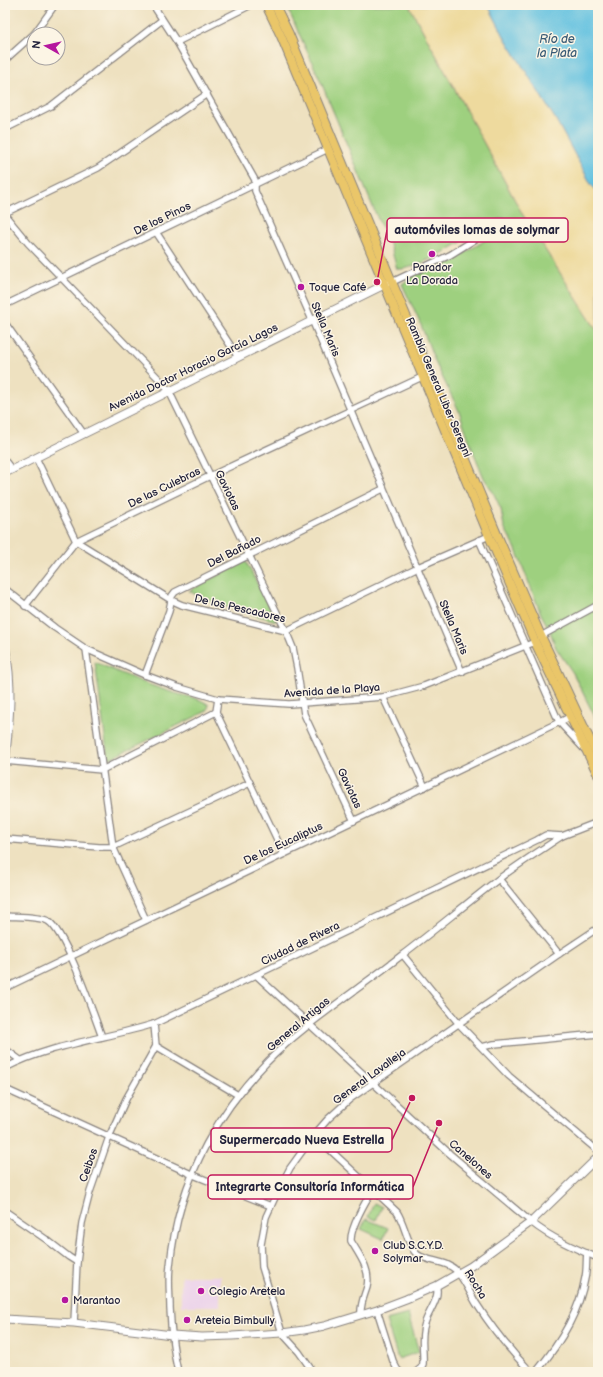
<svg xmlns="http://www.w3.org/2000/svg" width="603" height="1377" font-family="'Balsamiq Sans',sans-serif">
<rect width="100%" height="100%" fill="#fcf5e5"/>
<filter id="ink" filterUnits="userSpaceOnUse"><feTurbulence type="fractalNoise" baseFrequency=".025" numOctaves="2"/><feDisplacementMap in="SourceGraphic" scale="8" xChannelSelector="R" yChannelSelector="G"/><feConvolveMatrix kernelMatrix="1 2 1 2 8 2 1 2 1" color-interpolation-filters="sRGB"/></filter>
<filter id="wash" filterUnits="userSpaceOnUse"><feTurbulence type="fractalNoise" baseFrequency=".012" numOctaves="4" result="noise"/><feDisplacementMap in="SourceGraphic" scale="16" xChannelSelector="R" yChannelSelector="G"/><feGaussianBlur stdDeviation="0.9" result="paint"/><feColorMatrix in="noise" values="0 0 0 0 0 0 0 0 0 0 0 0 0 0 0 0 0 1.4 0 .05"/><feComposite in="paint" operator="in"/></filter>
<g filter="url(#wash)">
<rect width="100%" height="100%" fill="#eee1c0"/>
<rect fill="#ebd1eb" x="181" y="1276" width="39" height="30"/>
<g fill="#9ed07f" stroke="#60795d">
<path d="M286,5H409L523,215L598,332V723L573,673L556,648L550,631L541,614L515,547L504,527L501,509L493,492L484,478L473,451L459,411L436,364L421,325L402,284L417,274L448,263L468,251L495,234L502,228L506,222L504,218C493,220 485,228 475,234C458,244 415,271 397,269L387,234L380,224L321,82Z"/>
<path d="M245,560L277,621C246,613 216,606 189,591Z"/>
<path d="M95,662C120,673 145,684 171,692C183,696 199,697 209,705L207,711L108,760Z"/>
<path d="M374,1203L382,1207L376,1220L368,1217Z"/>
<path d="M366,1219L388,1228L383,1239L361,1229Z"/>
<path d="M408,1314L419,1352L398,1359L386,1320Z"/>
</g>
<path fill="#eeda9e" stroke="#887e6c" d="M409,5H488L505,38L556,120L592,186L598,192V332L523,215Z"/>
<path fill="#62c1e0" stroke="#42728e" d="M488,5H598V192L592,186L556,120L505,38Z"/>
</g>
<g filter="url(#ink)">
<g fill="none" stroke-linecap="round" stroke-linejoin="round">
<g stroke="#88827e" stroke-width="8">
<g id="minor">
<path d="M153,5L177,42L255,180V191L312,320L462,672"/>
<path d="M34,34L55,5"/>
<path d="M177,42L251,5"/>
<path d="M5,60L34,34"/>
<path d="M5,129L51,106L162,20"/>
<path d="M5,213L98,168L207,94"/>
<path d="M5,215L28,243L161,381L169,391L286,631L293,648L297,668L304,714L354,821"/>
<path d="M156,232L238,357"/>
<path d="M392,282L450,255L498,225"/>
<path d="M5,305L328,149"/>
<path d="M5,323L84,434"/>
<path d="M36,458L76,541L171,600L182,605L286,631L418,567L489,536"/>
<path d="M5,461L12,470"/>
<path d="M479,540L559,722L584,749"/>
<path d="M5,589L55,628L86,649L145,675L177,687L218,699L289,704L383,697L424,686L535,642"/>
<path d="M25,606L76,541L210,476L422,377"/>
<path d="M541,636L598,605"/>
<path d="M86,649L113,847L146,920"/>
<path d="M145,675L169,611L172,596L175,592L383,489"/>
<path d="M383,697L425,787"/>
<path d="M218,699L216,712L284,854"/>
<path d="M5,761L102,770L216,712"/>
<path d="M5,839L99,847H113L250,783"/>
<path d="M499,879L559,954"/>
<path d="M5,916C16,917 38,916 48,921C66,932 93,1013 102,1037"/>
<path d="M403,955L459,1024L509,1076L598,1151"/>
<path d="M256,975L450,1154L531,1222C551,1238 574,1248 598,1258"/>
<path d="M5,988L570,717"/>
<path d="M156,1046L238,1095"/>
<path d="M482,1047L494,1044L598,1034"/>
<path d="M5,1049L20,1060"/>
<path d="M5,1068C52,1044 104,1039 154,1024L537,840L546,835L562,836L598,822"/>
<path d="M5,1089L191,1174L271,1206"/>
<path d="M314,1135L397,1212C405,1224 408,1248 418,1255C431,1263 450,1260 459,1274C466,1283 470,1293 476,1303C492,1328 510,1351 531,1372"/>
<path d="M5,1211L47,1240L69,1257L77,1262"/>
<path d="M377,1310L393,1361L397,1369L400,1372"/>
<path d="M361,1315C360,1304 364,1297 367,1287C371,1270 360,1256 351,1241C350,1228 366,1200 373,1190"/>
<path d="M74,1323L77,1262L82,1223L90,1192L109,1137L126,1099L156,1046L154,1024"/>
<path d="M178,1372C173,1351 171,1330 170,1308C170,1295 168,1280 170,1266C178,1178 221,1102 286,1044C322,1012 364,985 402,955C435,930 467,903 500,878C520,863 541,850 562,836"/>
<path d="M313,1372L299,1352L282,1333L262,1267L261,1244L266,1217L276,1195L290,1168L314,1135L328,1119L350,1099L559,954L598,928"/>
<path d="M416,1372L421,1368L423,1364C424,1351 420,1337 425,1323C428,1312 441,1297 436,1286"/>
<path d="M536,1372C559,1345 579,1314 585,1278C587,1270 586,1261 587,1253"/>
</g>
</g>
<g stroke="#88827e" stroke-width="9">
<g id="tertiary">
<path d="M5,473L388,283"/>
<path d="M5,647C14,686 9,724 5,763"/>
<path d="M5,1319L74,1323L172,1335L202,1337L232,1336L282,1333L304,1330L324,1326L377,1310L406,1299L436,1286L471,1266L531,1222L598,1157"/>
</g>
</g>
<g stroke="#88827e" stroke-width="10">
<g id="primary">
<path d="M266,5L281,36L489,536L535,642L598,775"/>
<path d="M275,5L289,34L496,532L541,636L598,757"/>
</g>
</g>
<use href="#minor" stroke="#fff" stroke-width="5.5"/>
<use href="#tertiary" stroke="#fff" stroke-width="7"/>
<use href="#primary" stroke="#eac669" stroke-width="8"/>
</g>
</g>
<g fill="#b5179e" stroke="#fcf5e5" stroke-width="1.5">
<circle cx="432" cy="254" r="4"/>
<circle cx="301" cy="287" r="4"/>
<circle cx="375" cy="1251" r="4"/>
<circle cx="201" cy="1291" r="4"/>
<circle cx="65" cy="1300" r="4"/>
<circle cx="187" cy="1320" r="4"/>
</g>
<g text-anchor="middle" stroke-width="3" stroke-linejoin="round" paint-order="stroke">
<g font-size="11" fill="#22223b" stroke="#fcf5e5">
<text transform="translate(162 218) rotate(-26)" y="4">De los Pinos</text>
<text transform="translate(326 329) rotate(67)" y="4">Stella Maris</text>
<text transform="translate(193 367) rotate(-26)" y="4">Avenida Doctor Horacio García Lagos</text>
<text transform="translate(439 387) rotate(67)" y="4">Rambla General Liber Seregni</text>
<text transform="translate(164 487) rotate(-26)" y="4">De las Culebras</text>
<text transform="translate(228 490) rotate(64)" y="4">Gaviotas</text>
<text transform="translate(234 551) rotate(-27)" y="4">Del Bañado</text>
<text transform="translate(240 608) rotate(13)" y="4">De los Pescadores</text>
<text transform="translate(454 627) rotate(67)" y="4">Stella Maris</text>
<text transform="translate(332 690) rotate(-4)" y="4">Avenida de la Playa</text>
<text transform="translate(350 788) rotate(65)" y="4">Gaviotas</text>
<text transform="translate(283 843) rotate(-25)" y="4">De los Eucaliptus</text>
<text transform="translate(300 943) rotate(-26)" y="4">Ciudad de Rivera</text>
<text transform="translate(298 1024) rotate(-40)" y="4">General Artigas</text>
<text transform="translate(369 1076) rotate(-36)" y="4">General Lavalleja</text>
<text transform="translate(471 1159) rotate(41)" y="4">Canelones</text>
<text transform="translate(88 1165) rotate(-71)" y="4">Ceibos</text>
<text transform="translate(476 1284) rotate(58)" y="4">Rocha</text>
</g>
<g font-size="11" fill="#22223b" stroke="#fcf5e5" text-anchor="start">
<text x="432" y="271" text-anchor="middle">Parador<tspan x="432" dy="13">La Dorada</tspan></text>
<text x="309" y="291">Toque Café</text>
<text x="383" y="1249">Club S.C.Y.D.<tspan x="383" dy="13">Solymar</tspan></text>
<text x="209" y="1295">Colegio Aretela</text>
<text x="73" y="1304">Marantao</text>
<text x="195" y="1324">Areteia Bimbully</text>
</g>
<g font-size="12" font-style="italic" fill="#385a75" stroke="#fcf5e5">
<text x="557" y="43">Río de<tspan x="557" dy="14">la Plata</tspan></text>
</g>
</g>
<path fill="none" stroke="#c2185b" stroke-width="1.5" d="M377 282L387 230M412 1098L392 1140M439 1123L413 1187"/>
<g fill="#c2185b" stroke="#fcf5e5" stroke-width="1.5">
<circle cx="377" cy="282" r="4"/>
<circle cx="412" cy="1098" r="4"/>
<circle cx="439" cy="1123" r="4"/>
</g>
<g fill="#fcf5e5" stroke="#c2185b" stroke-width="1.5">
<rect x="387" y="218" width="181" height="24" rx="4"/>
<rect x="211" y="1128" width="181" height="24" rx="4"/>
<rect x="208" y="1175" width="205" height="24" rx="4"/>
</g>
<g font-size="12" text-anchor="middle" font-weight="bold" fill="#22223b">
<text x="477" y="234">automóviles lomas de solymar</text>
<text x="302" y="1144">Supermercado Nueva Estrella</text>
<text x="310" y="1191">Integrarte Consultoría Informática</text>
</g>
<rect width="603" height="1377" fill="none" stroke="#fcf5e5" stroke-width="20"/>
<g transform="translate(46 46) rotate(278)"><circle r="19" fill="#fcf5e5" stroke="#a5a1a1"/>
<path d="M0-3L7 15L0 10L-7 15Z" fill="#b5179e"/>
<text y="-6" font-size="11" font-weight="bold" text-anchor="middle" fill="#22223b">N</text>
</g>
</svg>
